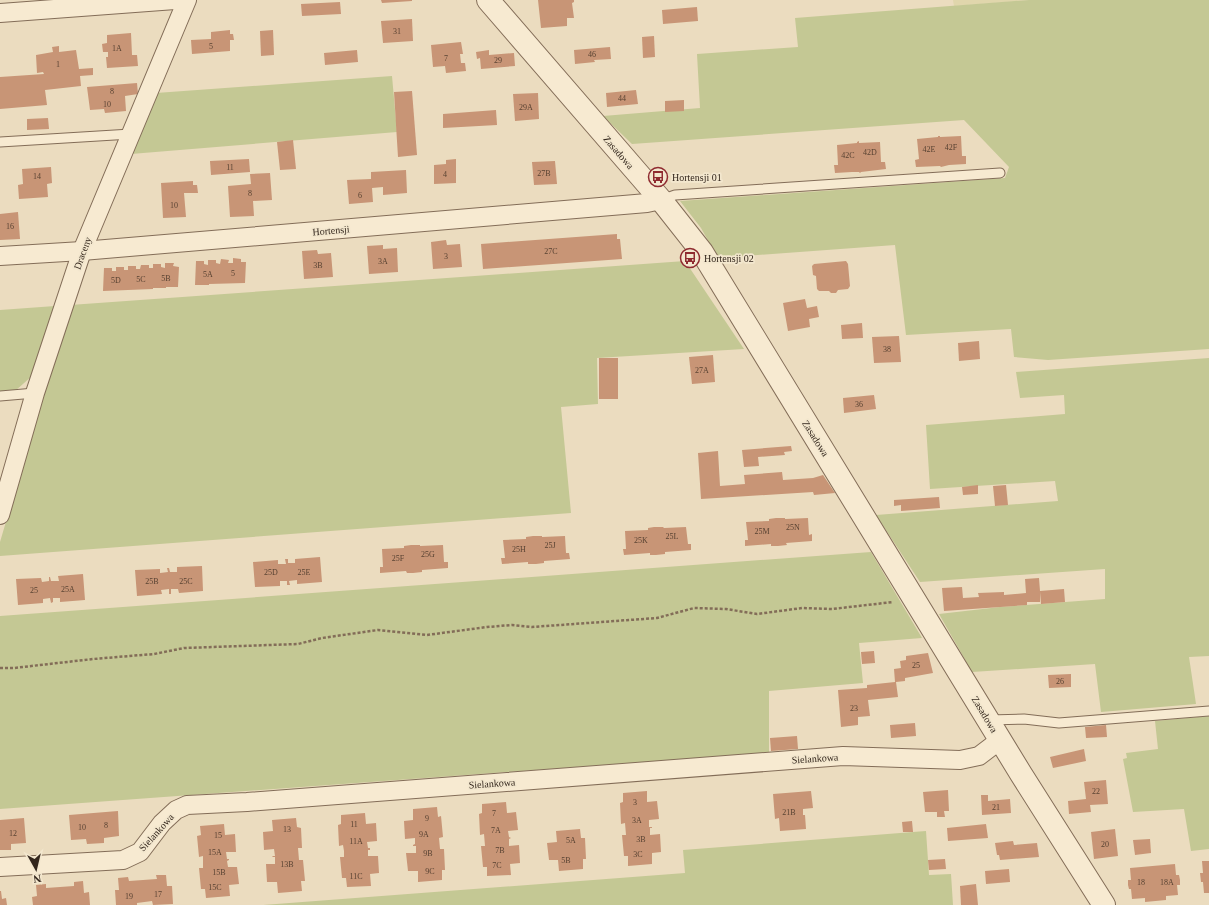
<svg xmlns="http://www.w3.org/2000/svg" width="1209" height="905" font-family="Georgia,serif">
<rect width="100%" height="100%" fill="#ebdcbf"/>
<path fill="#e0d6ac" d="M953,0H1029L954,6Z"/>
<g fill="#c4c894">
<path d="M1029,0H1209V349L1048,360L1014,357L1011,329L906,335L895,245L718,258L701,228L680,201L1005,178L1009,167L964,120L632,144L603,116L700,108L697,54L798,47L795,18Z"/>
<path d="M392,76L397,132L131,154L156,93Z"/>
<path d="M685,261L744,349L597,358L598,404L561,407L571,513L0,556V542L70,305Z"/>
<path d="M55,306L32,376L15,391L0,392V310Z"/>
<path d="M1209,358V656L1189,657L1196,704L1101,712L1095,664L972,672L939,614L1000,607L1105,599V569L920,582L876,515L1058,501L1055,481L930,489L926,425L1065,414L1064,395L1020,398L1016,372Z"/>
<path d="M871,552L922,638L859,643L863,683L769,691V753L0,809V616Z"/>
<path d="M1209,716V849L1191,851L1184,809L1133,812L1123,759L1127,758L1126,753L1158,749L1155,721Z"/>
<path d="M926,831L929,875L951,874L953,905H263L685,873L683,850Z"/>
</g>
<g fill="#c89576">
<path d="M381,0H412V1L382,3Z"/>
<path d="M538,0H574V2L572,3L574,18H567V26L541,28Z"/>
<path d="M340,2L341,14L302,16L301,4Z"/>
<path d="M697,7L698,21L663,24L662,10Z"/>
<path d="M412,19L413,41L383,43L381,21Z"/>
<path d="M230,30V34H233L234,40H230V51L192,54L191,40L211,39V32Z"/>
<path d="M273,30L274,55L261,56L260,31Z"/>
<path d="M131,33L132,55H137L138,66L107,68L106,57H108V52H103L102,44L107,43V35Z"/>
<path d="M654,36L655,57L643,58L642,37Z"/>
<path d="M461,42L463,54H460L461,63H465L466,71L446,73L445,66L433,67L431,45Z"/>
<path d="M59,46V52L76,50L79,69L93,68V75L80,76L81,86L45,90L47,105L0,109V77L44,74L43,72L37,73L36,55L53,52L52,47Z"/>
<path d="M610,47L611,59L594,60L595,62L575,64L574,50Z"/>
<path d="M357,50L358,62L325,65L324,53Z"/>
<path d="M489,50V55L514,53L515,66L481,69L480,58L477,59L476,52Z"/>
<path d="M137,83L138,94L125,96L126,111L105,113L104,109L90,110L87,87Z"/>
<path d="M636,90L638,104L607,107L606,93Z"/>
<path d="M412,91L417,155L398,157L394,92Z"/>
<path d="M538,93L539,119L515,121L513,94Z"/>
<path d="M684,100V111L665,112V101Z"/>
<path d="M496,110L497,125L443,128V114Z"/>
<path d="M48,118L49,129L27,130V119Z"/>
<path d="M938,136H940V137L961,136L962,156H966V164L949,165L941,167L940,166L916,167L915,160L919,159L917,139L938,137Z"/>
<path d="M293,140L296,169L280,170L277,142Z"/>
<path d="M859,141V143L880,142L881,162H885L886,169L861,172L860,173L859,172H852L835,173L834,165H838L837,145L857,143V142Z"/>
<path d="M249,159L250,172L211,175L210,161Z"/>
<path d="M456,159V183L434,184V165L446,164V160Z"/>
<path d="M555,161L557,184L534,185L532,162Z"/>
<path d="M51,167L52,183L47,184L48,197L19,199L18,185L23,184L22,169Z"/>
<path d="M406,170L407,193L383,195V187L372,188L373,202L349,204L347,180L371,179V172Z"/>
<path d="M270,173L272,200L253,201L254,216L230,217L228,186L251,184L250,174Z"/>
<path d="M193,181V185H197L198,193H184L186,217L163,218L161,183Z"/>
<path d="M18,212L20,239L0,240V214Z"/>
<path d="M617,234V239H620L622,259L483,269L481,244Z"/>
<path d="M446,240L447,245L460,244L462,267L433,269L431,242Z"/>
<path d="M383,245V249L397,248L398,272L369,274L367,246Z"/>
<path d="M317,250L318,254L331,253L333,277L304,279L302,251Z"/>
<path d="M233,258L241,259V262H246L245,283L209,284V285H195L196,261H204V264L208,265V260H216V263L220,264L221,259L229,260L228,263H233Z"/>
<path d="M846,261L848,264L850,286L848,289L838,290L836,293H831L829,291H819L817,289L816,276L813,275L812,266L814,264Z"/>
<path d="M165,263H174L173,266L179,267L178,287H166V288H153V289L103,291L104,268H112V271H116V267H124V270H128V266H136V269H140L141,265H149V268H153V264H161V267L165,268Z"/>
<path d="M805,299L807,308L817,306L819,317L809,319L810,327L788,331L783,303Z"/>
<path d="M862,323L863,338L842,339L841,325Z"/>
<path d="M899,336L901,362L874,363L872,337Z"/>
<path d="M979,341L980,359L959,361L958,343Z"/>
<path d="M713,355L715,382L692,384L689,357Z"/>
<rect x="599" y="358" width="19" height="41"/>
<path d="M874,395L876,409L844,413L843,398Z"/>
<path d="M791,446L792,451L784,452L785,455L758,457L759,466L744,467L742,450Z"/>
<path d="M718,451L720,486L745,484L744,475L782,472L783,480L813,478L823,475L835,493L814,495L813,492L701,499L698,453Z"/>
<path d="M978,485V494L963,495L962,487Z"/>
<path d="M1006,485L1008,505L995,506L993,486Z"/>
<path d="M939,497L940,508L901,511V505L894,506V500Z"/>
<path d="M776,518H785V519L808,518L809,535L812,534V541L786,543L787,545L778,546H771V544L745,546V540H748L746,522L769,521V519Z"/>
<path d="M654,527H663L664,528L686,527L688,544H691V550L665,552V554L656,555H650V553L624,555L623,549H626L625,531L648,530V528Z"/>
<path d="M533,536H542V537L565,536L566,553H569L570,559L544,561V563L536,564H528V562L502,564L501,558H505L503,540L526,539V537Z"/>
<path d="M411,545H420V546L443,545L444,562H448V568L422,570V572L413,573H407L406,571L380,573V567H383L382,549L404,548V546Z"/>
<path d="M320,557L322,582L297,584V580L289,581L290,585H287V581H280V586L255,587L253,562L278,560V564H286L285,559H288V563H295V559Z"/>
<path d="M202,566L203,591L179,593L178,589H171V594H169V589L161,590L162,594L137,596L135,570L160,569V573L168,572L167,568H169L170,572H177V567Z"/>
<path d="M83,574L85,600L60,602V598H53V602L51,603L50,598L43,599V603L18,605L16,579L41,578L42,582L49,581V577H50L51,581H59L58,576Z"/>
<path d="M1039,578L1040,591L1064,589L1065,602L1041,604L1040,592V602H1027V605L944,611L942,588L962,587L963,598L979,597L978,593L1004,592V595L1026,593L1025,579Z"/>
<path d="M874,651L875,663L862,664L861,652Z"/>
<path d="M928,653L933,673L905,678V681L896,682L898,697L868,700L870,716L858,717V725L841,727L838,690L867,688V685L895,682L894,669L901,668L900,661L906,660V656Z"/>
<path d="M1071,674V687L1049,688L1048,675Z"/>
<path d="M915,723L916,736L891,738L890,725Z"/>
<path d="M1106,725L1107,737L1086,738L1085,727Z"/>
<path d="M797,736L798,749L771,751L770,738Z"/>
<path d="M1084,749L1086,761L1053,768L1050,757Z"/>
<path d="M1106,780L1108,804L1090,805L1091,812L1069,814L1068,801L1086,799L1084,782Z"/>
<path d="M948,790L949,811H944L945,817H937V812H925L923,792Z"/>
<path d="M647,791V802L657,801L659,819L649,820V827H652V828H650V835L660,834L661,852L652,853V864L628,866V856H624L622,835H626L625,823L621,824L620,803L623,802V793Z"/>
<path d="M811,791L813,808L803,809V815H805L806,829L780,831L779,818L775,819L773,794Z"/>
<path d="M981,795H988V801L1010,799L1011,813L982,815Z"/>
<path d="M506,802L507,813L516,812L518,830L508,831L509,837L511,838L509,839V846L519,845L520,863L510,864L511,875L487,876V867H483L481,846H485L484,834L480,835L479,814L482,813V804Z"/>
<path d="M437,807L438,817L441,816L443,837L439,838L440,849H444L445,870H442V880L418,882V871H408L406,853H416V846H413V845L415,844V838L405,839L404,821L413,820V809Z"/>
<path d="M118,811L119,836L104,838V843L87,844L86,839L71,840L69,815Z"/>
<path d="M365,813L366,824L376,823L377,841L367,842L368,848H370V850H368V856H378L379,873L370,874L371,886L347,887L346,878H342L340,857H344V851L343,845L339,846L338,825L341,824V815Z"/>
<path d="M24,818L26,843L11,844V850H0V820Z"/>
<path d="M296,818L297,827L301,828L302,848H298L299,860H303L305,881H301L302,891L278,893L277,882H267L266,864H275V857H273L272,856H275L274,849L264,850L263,832L273,831L272,820Z"/>
<path d="M912,821L913,832H903L902,822Z"/>
<path d="M224,824L225,835L235,834L236,852H226L227,859H229V860L227,861L228,867H237L239,884L229,885L230,896L206,898L205,889H201L199,868H203V856L199,857L197,836L201,835L200,826Z"/>
<path d="M986,824L988,838L948,841L947,828Z"/>
<path d="M580,829L581,838H585L586,859H583V869L559,871L558,860H549L547,843L557,842L556,831Z"/>
<path d="M1115,829L1118,856L1094,859L1091,832Z"/>
<path d="M1150,839L1151,853L1135,855L1133,840Z"/>
<path d="M1013,841L1014,845L1037,843L1039,857L1000,860L999,855H997L995,843Z"/>
<path d="M945,859L946,869L929,870L928,860Z"/>
<path d="M1202,861H1209V893H1204L1203,882H1201L1200,873H1203Z"/>
<path d="M1175,864L1176,875H1179L1180,880V885H1177L1178,895L1166,896V900L1145,902V898L1132,899L1131,889H1129L1128,885V880H1131L1130,868Z"/>
<path d="M1009,869L1010,882L986,884L985,871Z"/>
<path d="M156,875H166L167,886H172L173,904L153,905L152,901L137,903V905H116L115,890H119L118,878L128,877L129,881L157,879Z"/>
<path d="M83,881L84,893L89,892L90,905H33L32,897L37,896L36,885L46,884V888L74,886V882Z"/>
<path d="M976,884L978,905H961L960,886Z"/>
<path d="M0,891H1L2,899L6,898L7,905H0Z"/>
</g>
<g fill="none" stroke-linecap="round" stroke-linejoin="round">
<g stroke="#836d58" stroke-width="11">
<g id="service">
<path d="M0,142L131,134"/>
<path d="M661,200L675,195L1000,173"/>
<path d="M0,396L35,393"/>
<path d="M989,720L1024,719L1059,723L1209,711"/>
</g>
</g>
<g stroke="#836d58" stroke-width="20">
<g id="minor">
<path d="M0,13L175,0"/>
<path d="M0,256L82,251L647,203L661,200"/>
<path d="M0,515L35,393L82,251L187,0"/>
<path d="M0,867L123,860L140,852L162,823L176,810L187,805L247,802L843,756L960,760L979,756L1000,740"/>
</g>
</g>
<g stroke="#836d58" stroke-width="24">
<path id="tertiary" d="M488,0L661,200L702,252L1021,774L1104,905"/>
</g>
<path stroke="#836d58" stroke-width="2.5" stroke-dasharray="3 2" stroke-linecap="butt" d="M0,668H14L93,659L154,654L184,648L298,644L322,638L378,630L427,635L487,627L512,625L532,627L657,618L694,608L726,609L757,614L802,608L832,609L893,602"/>
<use href="#service" stroke="#f7ead1" stroke-width="9"/>
<use href="#minor" stroke="#f7ead1" stroke-width="18"/>
<use href="#tertiary" stroke="#f7ead1" stroke-width="22"/>
</g>
<defs>
<g id="bus-ring" transform="scale(1)"><circle r="9.5" fill="#f3e7ce" stroke="#8f2b30" stroke-width="1.5"/><path d="M-5-6H5V4H4V6H2V4H-2V6H-4V4H-5ZM-3.5-4V0h7V-4ZM-3.5 1.2v1.5H-2V1.2ZM2 1.2v1.5H3.5V1.2Z" fill="#8f2b30"/></g>
</defs>
<g fill-rule="evenodd">
<use href="#bus-ring" x="658" y="177"/>
<use href="#bus-ring" x="690" y="258"/>
</g>
<g text-anchor="middle" stroke-width="3.5" stroke-linejoin="round" paint-order="stroke">
<g font-size="8" fill="#584232">
<text x="397" y="34">31</text>
<text x="211" y="49">5</text>
<text x="117" y="51">1A</text>
<text x="592" y="57">46</text>
<text x="446" y="61">7</text>
<text x="498" y="63">29</text>
<text x="58" y="67">1</text>
<text x="112" y="94">8</text>
<text x="622" y="101">44</text>
<text x="107" y="107">10</text>
<text x="526" y="110">29A</text>
<text x="951" y="150">42F</text>
<text x="929" y="152">42E</text>
<text x="870" y="155">42D</text>
<text x="848" y="158">42C</text>
<text x="230" y="170">11</text>
<text x="544" y="176">27B</text>
<text x="445" y="177">4</text>
<text x="37" y="179">14</text>
<text x="250" y="196">8</text>
<text x="360" y="198">6</text>
<text x="174" y="208">10</text>
<text x="10" y="229">16</text>
<text x="551" y="254">27C</text>
<text x="446" y="259">3</text>
<text x="383" y="264">3A</text>
<text x="318" y="268">3B</text>
<text x="233" y="276">5</text>
<text x="208" y="277">5A</text>
<text x="166" y="281">5B</text>
<text x="141" y="282">5C</text>
<text x="116" y="283">5D</text>
<text x="887" y="352">38</text>
<text x="702" y="373">27A</text>
<text x="859" y="407">36</text>
<text x="793" y="530">25N</text>
<text x="762" y="534">25M</text>
<text x="672" y="539">25L</text>
<text x="641" y="543">25K</text>
<text x="550" y="548">25J</text>
<text x="519" y="552">25H</text>
<text x="428" y="557">25G</text>
<text x="398" y="561">25F</text>
<text x="271" y="575">25D</text>
<text x="304" y="575">25E</text>
<text x="152" y="584">25B</text>
<text x="186" y="584">25C</text>
<text x="68" y="592">25A</text>
<text x="34" y="593">25</text>
<text x="916" y="668">25</text>
<text x="1060" y="684">26</text>
<text x="854" y="711">23</text>
<text x="1096" y="794">22</text>
<text x="635" y="805">3</text>
<text x="996" y="810">21</text>
<text x="789" y="815">21B</text>
<text x="494" y="816">7</text>
<text x="427" y="821">9</text>
<text x="637" y="823">3A</text>
<text x="354" y="827">11</text>
<text x="106" y="828">8</text>
<text x="82" y="830">10</text>
<text x="287" y="832">13</text>
<text x="496" y="833">7A</text>
<text x="13" y="836">12</text>
<text x="424" y="837">9A</text>
<text x="218" y="838">15</text>
<text x="641" y="842">3B</text>
<text x="571" y="843">5A</text>
<text x="356" y="844">11A</text>
<text x="1105" y="847">20</text>
<text x="500" y="853">7B</text>
<text x="215" y="855">15A</text>
<text x="428" y="856">9B</text>
<text x="638" y="857">3C</text>
<text x="566" y="863">5B</text>
<text x="287" y="867">13B</text>
<text x="497" y="868">7C</text>
<text x="430" y="874">9C</text>
<text x="219" y="875">15B</text>
<text x="356" y="879">11C</text>
<text x="1141" y="885">18</text>
<text x="1167" y="885">18A</text>
<text x="215" y="890">15C</text>
<text x="158" y="897">17</text>
<text x="129" y="899">19</text>
</g>
<g font-size="10" fill="#33261c" stroke="#f3e7ce">
<text transform="translate(619 152) rotate(49)" y="4">Zasadowa</text>
<text transform="translate(331 230) rotate(-5)" y="4">Hortensji</text>
<text transform="translate(82 253) rotate(-70)" y="4">Draceny</text>
<text transform="translate(816 438) rotate(58)" y="4">Zasadowa</text>
<text transform="translate(985 714) rotate(59)" y="4">Zasadowa</text>
<text transform="translate(815 758) rotate(-4)" y="4">Sielankowa</text>
<text transform="translate(492 783) rotate(-4)" y="4">Sielankowa</text>
<text transform="translate(156 832) rotate(-48)" y="4">Sielankowa</text>
</g>
<g font-size="10" fill="#33261c" stroke="#f3e7ce" text-anchor="start">
<text x="672" y="181">Hortensji 01</text>
<text x="704" y="262">Hortensji 02</text>
</g>
</g>
<g transform="translate(36 869) rotate(172)" stroke="#f3e7ce" stroke-width="3" paint-order="stroke">
<path d="M0-3L7 15L0 10L-7 15Z" fill="#33261c"/>
<text y="-6" font-size="11" font-weight="bold" text-anchor="middle" fill="#33261c">N</text>
</g>
</svg>
